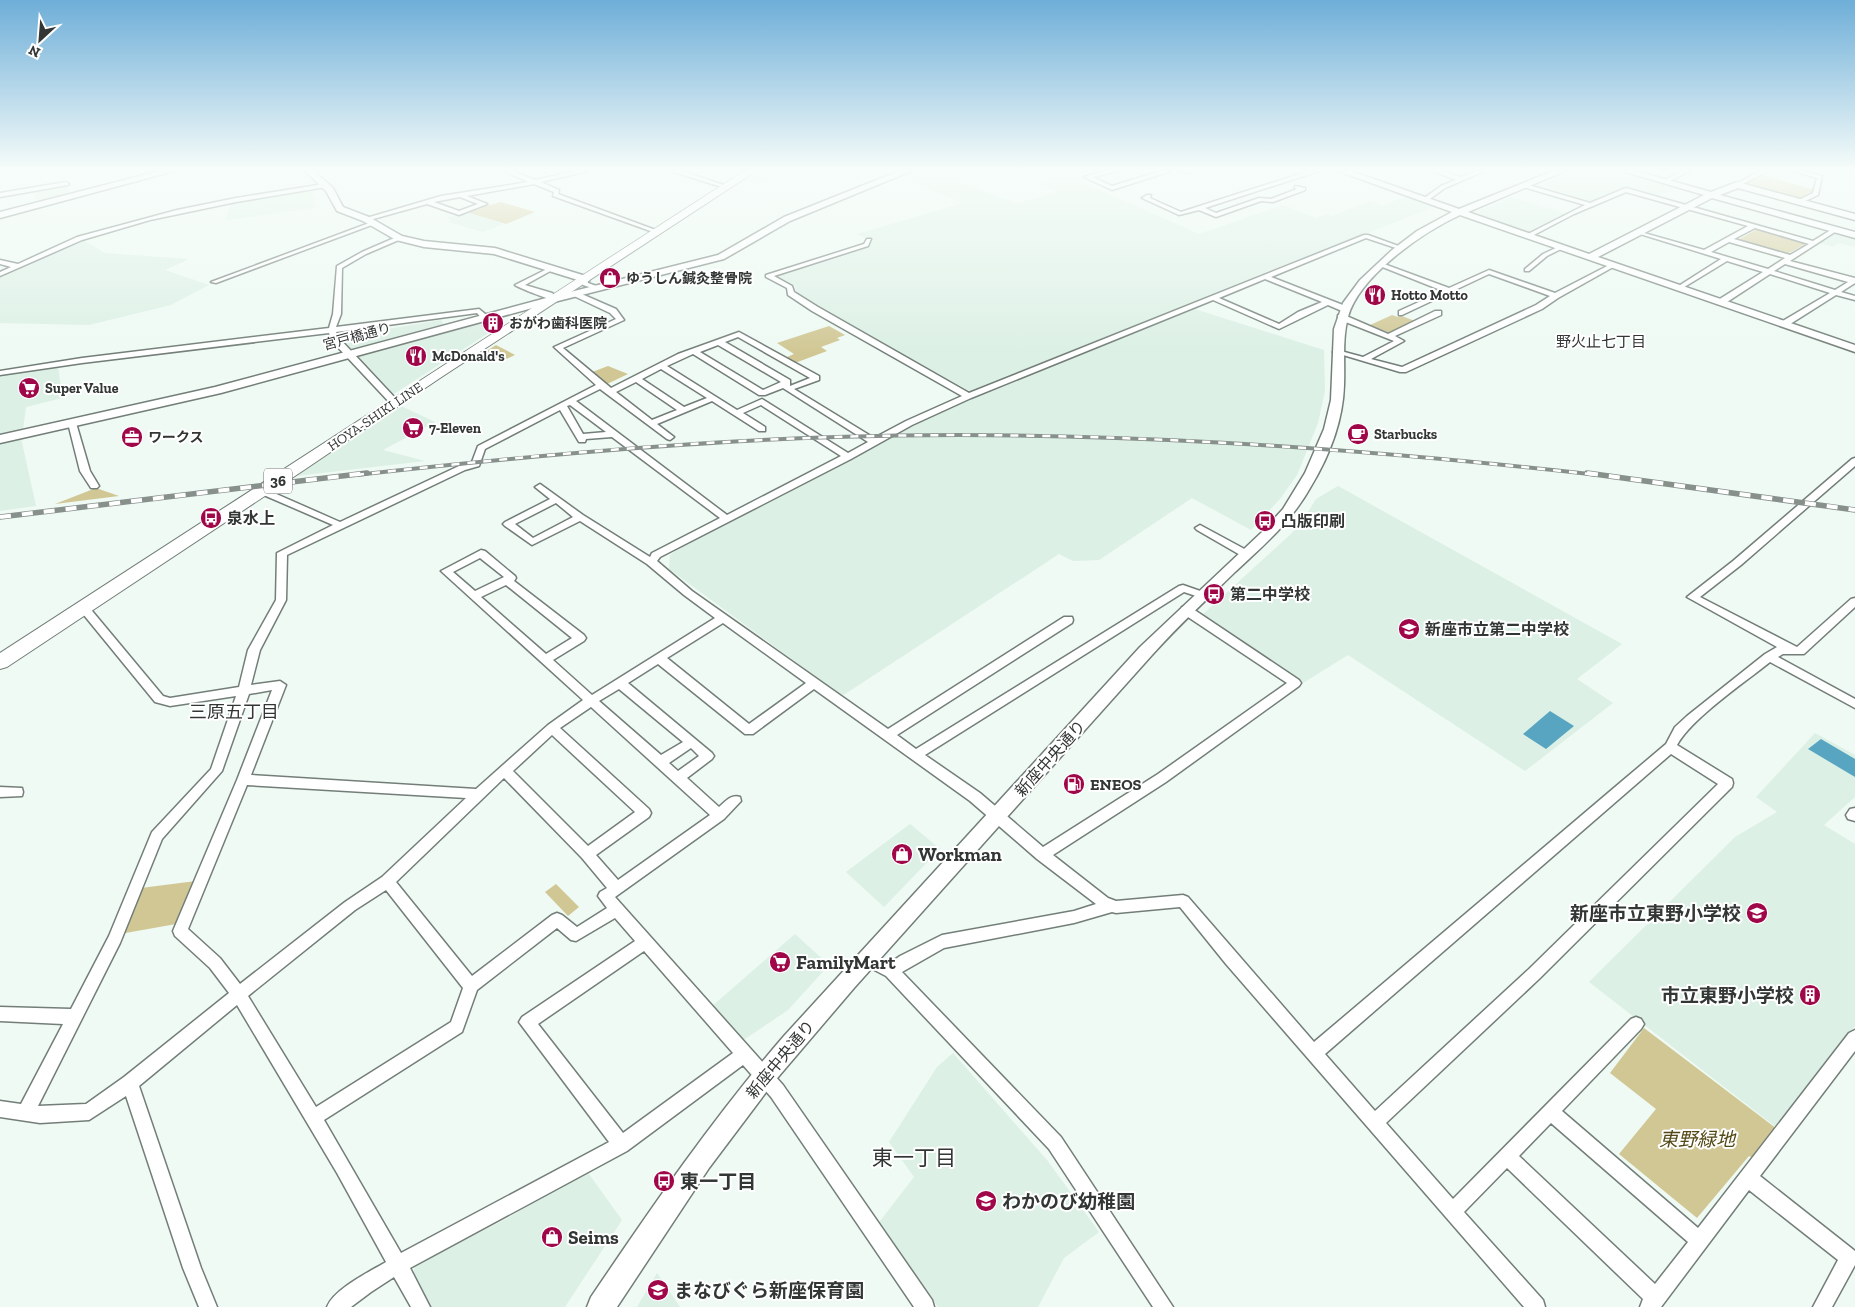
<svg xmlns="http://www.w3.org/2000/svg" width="1855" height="1307" font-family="'Zilla Slab','Noto Sans JP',serif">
<rect width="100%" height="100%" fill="#eefaf3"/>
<g fill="#dcf0e5">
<path d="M757,171H791L759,184L741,181Z"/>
<path d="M916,171H933L1016,204L1056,192L1038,183L1066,175L1199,234L1283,205L1317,218L1327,214L1332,216L1370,201L1382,206L1405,197L1434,207L969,391L822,309L796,293L795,286L774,276L868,246L873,241L857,234L963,203L900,177Z"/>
<path d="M1574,171H1615L1676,188L1657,197L1623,188L1590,203L1537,187Z"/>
<path d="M68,185L70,194L36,204L35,191Z"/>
<path d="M312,190L316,208L226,220L231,201Z"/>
<path d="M1512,197L1566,214L1531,232L1483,217L1479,211Z"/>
<path d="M466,212L504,224L483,232L448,222L451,220L445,218Z"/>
<path d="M1837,233L1855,238V247L1839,243L1833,247L1820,243Z"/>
<path d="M83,240L105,253L189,259L165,270L209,285L171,305L89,325L0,323V276Z"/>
<path d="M1195,309L1324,350L1325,391L1318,423L1297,475L1280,499L1251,530L1192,498L1099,560L1073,561L1059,554L842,696L669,569L670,555L684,546L945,408Z"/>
<path d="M441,320L445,326L349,352L339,337Z"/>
<path d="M482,322L493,330L392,395L354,356Z"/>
<path d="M58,365L62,398L26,407L23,430L0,435V375Z"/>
<path d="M399,405L435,422L383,450L425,461L296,476Z"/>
<path d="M21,438L36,506L0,511V442Z"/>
<path d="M1338,486L1622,644L1577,679L1613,703L1525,771L1348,655L1303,683L1202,615L1291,534L1305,517L1316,499Z"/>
<path d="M1815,733L1855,755V797L1824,825L1855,844V1026L1824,1063L1781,1131L1589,982L1735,837L1777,812L1756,797Z"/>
<path d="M910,824L940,849L884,907L846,872Z"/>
<path d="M795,934L829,965L788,1010L745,1039H738L711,1007Z"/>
<path d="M953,1053L1047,1160L1099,1232L1064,1258L1038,1307H938L877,1225L914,1177L889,1142L937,1067Z"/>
<path d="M586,1170L622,1220L565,1307H429L413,1277L415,1265L508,1218Z"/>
<path d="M657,1273L680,1307H637Z"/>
</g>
<g fill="#d1c794">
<path d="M1760,175L1812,189V193L1798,199L1742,184Z"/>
<path d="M501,202L535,212L506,224L466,212L487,204L490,205Z"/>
<path d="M1757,229L1805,243L1806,244L1787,254L1738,240Z"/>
<path d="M1392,315L1398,317L1402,316L1415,321L1390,333L1370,325Z"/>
<path d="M829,326L845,335L837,338L840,340L821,347L827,351L795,363L785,358L794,354L777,343Z"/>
<path d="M496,345L515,355L500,362L490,355L482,354Z"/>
<path d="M608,366L628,374L603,386L587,374Z"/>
<path d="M96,488L119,496L55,504Z"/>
<path d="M196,881L176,924L120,934L141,888Z"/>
<path d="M556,884L579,907L568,916L545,892Z"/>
<path d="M1644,1028L1781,1132L1758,1161L1749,1156L1697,1218L1619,1154L1656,1109L1610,1073Z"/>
</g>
<g fill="#57a5c1">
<path d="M1550,711L1574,726L1546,749L1523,734Z"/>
<path d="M1821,739L1855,759V777L1808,749Z"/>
</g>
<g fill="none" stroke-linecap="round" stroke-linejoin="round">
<g stroke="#737e78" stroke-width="3">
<g id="street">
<path d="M504,171H513L535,180L576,171H588L541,182L559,190L558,194L661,232L656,233L553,196L554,192L534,184L467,196L487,204L459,215L427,204L366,221L363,219L441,196L528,182ZM460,197L478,204L459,211L434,202Z"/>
<path d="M671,171H681L730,187L725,188Z"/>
<path d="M1106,171H1118L1093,177L1112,186L1161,171H1171L1112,190L1084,177Z"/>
<path d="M1179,171H1192L1189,173Z"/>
<path d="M1309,171H1319L1205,208L1216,213L1259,198L1271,199L1297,189L1295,188V186L1305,188V190L1273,202L1261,201L1216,217L1199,210L1179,215L1142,198L1147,195H1151L1150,198L1181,212Z"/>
<path d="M1433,171H1442L1461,177L1476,171H1484L1445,188L1427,201H1423V199L1441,186L1456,180Z"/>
<path d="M1682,171H1690L1666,183L1661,182Z"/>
<path d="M1760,171H1768L1739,186L1734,185Z"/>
<path d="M1793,171H1804L1822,176L1818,195L1801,203H1797V201L1813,193L1817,178Z"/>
<path d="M66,182L69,184L68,185L0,197V193Z"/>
<path d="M324,184L327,186L326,187L236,202L150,220L82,240L0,276V272L11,267L0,264V260L18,264L77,237L177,210L236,198Z"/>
<path d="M1525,184L1590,203L1626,188L1813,241L1834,228H1838V230L1790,261L1855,278V283L1841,292L1855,296V300L1836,295L1787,326H1781V322L1830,293L1770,274L1724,304H1718V300L1763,272L1727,261L1681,289H1677V287L1721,259L1637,233V231L1704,250L1748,226L1626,192L1574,214L1530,237H1526V235L1585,205L1523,187V185ZM1755,228L1809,244L1790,255L1734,239ZM1729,242L1785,258L1768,269L1711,252ZM1785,264L1848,282L1835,290L1774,271Z"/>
<path d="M372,222L377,223L216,283L211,282Z"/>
<path d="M1364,235H1368L1404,248L1399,249L1366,238L1271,277L1348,307V311H1342L1328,305L1279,329L1213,300L971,398L912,425L851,459L660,557L657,561L692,591L888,729L1064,617H1072L1073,620L1072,623L897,735L916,749L1179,586L1183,585L1206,593L1207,595L1206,597L1202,598L1184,592L925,755L980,793L1043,847L1158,774L1287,683L1182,613L1181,610L1182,607H1190L1299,680L1301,683L1299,686L1166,782L1053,855L1108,898L1116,901L1183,895L1188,897L1314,1042L1621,782L1666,744L1675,727L1687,716L1765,654L1777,647L1687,597L1733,561L1852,459L1855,458V466L1741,565L1700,597L1797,647L1851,599L1855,598V607L1804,654H1783L1778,657L1855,699V708L1770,662C1744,683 1692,718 1677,745L1732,779L1733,783L1732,787L1539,979L1386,1123L1453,1199L1631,1019L1636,1017L1641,1019L1644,1024L1641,1029L1562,1111L1698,1228L1849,1033L1855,1030V1051L1760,1176L1855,1251V1265L1832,1307H1813L1838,1260L1749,1190L1661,1307H1640L1643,1299L1507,1168L1464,1212L1543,1300L1545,1307H1524L1226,964L1180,907L1116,913L1112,912L1074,923L944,948L902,972L1061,1137L1173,1307H1153L1049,1149L886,976L861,963L859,958L861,953L866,951L890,963L900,956L942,935L1074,911L1096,904L1037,859L970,801L814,689L753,734H745L658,664L628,683L712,753L714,756L712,759L687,778L719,807C725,802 731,794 740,797L741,801L724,819L615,897L783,1085L932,1300L934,1307H914L771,1097L743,1065L627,1151L410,1268L430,1307H411L394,1277L371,1292L351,1307H327C334,1289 369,1272 386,1262L337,1173L237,1005L139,1086L201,1268L217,1307H199L183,1268L126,1096L89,1120L40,1123L0,1117V1101L21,1104L63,1024L0,1021V1007L71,1009L109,936L152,832L211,769L236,696L170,706L155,702L79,609L84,605L88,606L163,696L170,698L239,687L248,650L276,600L277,553L333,525L259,493V489H265L340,522L459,466L472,462L478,446L596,385L554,347L616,319L610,313L574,296V292H577L616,309L624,320L563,348L611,388L678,354L739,332L819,376V380L794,389L874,438L906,421L962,396L812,311L788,295L787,288L766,277V275L864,244L867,239H871L868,246L774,276L792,286L794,292L818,307L969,393ZM1265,279L1322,302L1298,312L1279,324L1219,298ZM738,337L810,378L790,386V380L725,342ZM718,345L781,382L763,390L700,352ZM693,354L759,395H765L783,388L868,442L848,453L762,399L737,410L667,366ZM661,369L707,398L684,407L642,379ZM636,382L677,410L652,420L616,392ZM600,389L667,439L670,440L674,437L657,424L712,401L759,431H765V427L743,413L761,405L841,456L727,515L576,401ZM570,405L606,432L583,434L567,406ZM560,410L579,442H585L586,439L612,437L720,518L652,553L650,557L583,515L540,484L535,487L550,499L505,522L503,524L505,526L532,545L580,521L647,564L684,595L715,618L592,695L553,660L584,641L586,638L584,635L514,581L516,578L515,576L485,551L481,550L441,571L583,700L548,725L476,789L251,775L286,685L280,681L251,685L260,650L286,600L287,555L465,470L479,466L485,449ZM556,503L573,517L533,538L515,524ZM480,558L504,577L475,591L453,572ZM506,585L572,638L546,654L481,597ZM723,623L806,683L749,724L667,658ZM619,689L683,742L661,755L599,701ZM272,690L237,780L173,931L175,936L210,968L229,993L124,1077L86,1104L38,1106L120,943L162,839L222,771L249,694ZM591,707L710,815L618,880L596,855L649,817L651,813L649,809L560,728ZM552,735L635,812L588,846L513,771ZM691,748L699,756L678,771L669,763ZM1671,754L1718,784L1529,969L1375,1111L1325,1054ZM504,778L582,858L607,888L600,892L598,896L607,908L577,927L562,915L557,913L552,915L472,976L396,882ZM247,785L466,798L382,877L345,902L240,984L220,958L188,929ZM386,890L463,988L451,1022L316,1107L248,996L355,910ZM615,918L635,941L522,1017L519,1022L609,1142L401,1253L324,1120L462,1032L477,990L557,928L571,940L576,941ZM644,951L733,1053L623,1133L538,1024ZM1551,1123L1688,1242L1655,1284L1519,1156Z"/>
<path d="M399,236L402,238L401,239L366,254L342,268L341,314L336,327L479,309L490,318L483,320L477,313L336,332L338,337L397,400V404H391L331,340L329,333L82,363L0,375V371L82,358L329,328L333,314L337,266L362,252Z"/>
<path d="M1560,246L1565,247L1547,256L1529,271H1525V269L1543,254Z"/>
<path d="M1613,263L1616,265L1615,266L1558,298L1542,309L1406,372H1400L1333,352L1337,350L1363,357L1394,341L1338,319V315H1344L1388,334L1435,311H1441V315L1395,336L1404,341L1371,359L1402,367L1536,305L1550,296L1489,274L1402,315H1399V311L1443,291L1380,266V264H1384L1449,288L1489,270L1555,293Z"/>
<path d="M549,268L554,269L525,285L552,293L557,297V301C553,301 519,288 515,285Z"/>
<path d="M583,278H587L588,283L602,288L598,290L583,285Z"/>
<path d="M72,420L76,423L90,471L99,486L97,488H91L80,471L68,423Z"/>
<path d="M1200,525L1250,552L1251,554L1250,556H1242L1197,530L1195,528Z"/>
<path d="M0,787L22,788L23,792L22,796L0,797Z"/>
<path d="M1855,808V821L1848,819L1846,815L1850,809Z"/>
</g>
</g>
<g stroke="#737e78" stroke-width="3">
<g id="secondary">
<path d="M159,171H174L0,218V212Z"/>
<path d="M305,171H314L333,188L343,207L369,217L402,236L424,241L495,248L589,277L590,279L589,281H581L494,254L424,247L396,240L363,221L337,211L326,191Z"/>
<path d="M899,171H911L790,221L724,259L558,301L221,393L0,443V435L215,387L550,297L718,255L784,217Z"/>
<path d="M1338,171H1351L1459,209L1553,171H1565L1468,212L1589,254L1704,195L1622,171H1636L1711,192L1737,182L1855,214V220L1738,188L1720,195L1855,232V238L1712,198L1598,257L1855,345V352L1460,215C1423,232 1359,276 1348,317C1342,339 1345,362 1344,385C1343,421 1329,457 1310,488C1291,522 1263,546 1235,572C1207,599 1178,626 1152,655L854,988L773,1083L709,1168L617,1307H587L591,1297C652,1207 713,1118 784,1036L1140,647L1262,532L1283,509L1305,473L1324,429L1331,400L1334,329L1343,303L1360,280L1392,250L1417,231L1452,212Z"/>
</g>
</g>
<g stroke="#737e78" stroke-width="2">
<path id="primary" d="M744,171H756L440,378L304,470L7,667L0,669V653C248,493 495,331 744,171Z"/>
</g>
<use href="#street" fill="#fff" fill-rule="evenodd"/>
<use href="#secondary" fill="#fff" fill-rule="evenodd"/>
<use href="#primary" fill="#fff" fill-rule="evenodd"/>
<g stroke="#88908c" stroke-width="4">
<path id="rail-far1" d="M356,475C516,457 676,442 836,437C1091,429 1346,447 1598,475"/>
</g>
<g stroke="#88908c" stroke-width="5.5">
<g id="rail">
<path d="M1587,473L1855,510"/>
<path d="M0,517L367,473"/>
</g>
</g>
<use href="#rail-far1" stroke="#fff" stroke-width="2.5" stroke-dasharray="8" stroke-linecap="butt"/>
<use href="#rail" stroke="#fff" stroke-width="4" stroke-dasharray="11" stroke-linecap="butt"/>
</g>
<linearGradient id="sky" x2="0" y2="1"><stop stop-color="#6eaed8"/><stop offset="0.48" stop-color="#f7fdfa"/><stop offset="1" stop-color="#f7fdfa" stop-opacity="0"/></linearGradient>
<rect width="1855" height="354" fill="url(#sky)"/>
<defs>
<g id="shop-disc" transform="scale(1.125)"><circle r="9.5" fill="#a00749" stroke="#fff"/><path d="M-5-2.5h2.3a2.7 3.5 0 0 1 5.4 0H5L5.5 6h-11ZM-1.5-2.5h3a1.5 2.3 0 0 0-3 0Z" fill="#fff"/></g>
<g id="restaurant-disc" transform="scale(1.125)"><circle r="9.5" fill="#a00749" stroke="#fff"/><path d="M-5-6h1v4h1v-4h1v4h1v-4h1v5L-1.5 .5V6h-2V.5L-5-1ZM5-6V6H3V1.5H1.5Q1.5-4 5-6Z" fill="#fff"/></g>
<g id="building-disc" transform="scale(1.125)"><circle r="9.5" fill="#a00749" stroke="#fff"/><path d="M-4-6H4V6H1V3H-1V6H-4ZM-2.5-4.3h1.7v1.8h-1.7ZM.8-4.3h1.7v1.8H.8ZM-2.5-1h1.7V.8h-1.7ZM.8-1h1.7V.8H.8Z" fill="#fff"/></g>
<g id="supermarket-disc" transform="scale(1.125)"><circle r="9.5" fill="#a00749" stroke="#fff"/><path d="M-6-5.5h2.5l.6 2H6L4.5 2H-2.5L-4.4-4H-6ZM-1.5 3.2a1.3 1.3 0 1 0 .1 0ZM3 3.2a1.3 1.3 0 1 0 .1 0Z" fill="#fff"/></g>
<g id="cafe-disc" transform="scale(1.125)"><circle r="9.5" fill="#a00749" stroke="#fff"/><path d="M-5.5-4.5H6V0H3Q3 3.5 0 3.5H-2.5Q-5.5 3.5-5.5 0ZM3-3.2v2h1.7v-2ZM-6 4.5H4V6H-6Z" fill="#fff"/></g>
<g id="office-disc" transform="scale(1.125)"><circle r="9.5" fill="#a00749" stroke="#fff"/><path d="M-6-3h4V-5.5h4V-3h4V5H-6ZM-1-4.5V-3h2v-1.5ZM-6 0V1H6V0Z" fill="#fff"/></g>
<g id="bus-disc" transform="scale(1.125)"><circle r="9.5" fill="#a00749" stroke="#fff"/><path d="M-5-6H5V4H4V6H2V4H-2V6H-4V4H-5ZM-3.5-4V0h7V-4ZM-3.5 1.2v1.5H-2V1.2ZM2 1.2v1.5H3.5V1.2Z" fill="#fff"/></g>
<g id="school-disc" transform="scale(1.125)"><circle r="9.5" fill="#a00749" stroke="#fff"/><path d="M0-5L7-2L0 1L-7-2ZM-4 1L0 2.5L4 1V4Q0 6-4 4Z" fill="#fff"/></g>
<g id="fuel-disc" transform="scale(1.125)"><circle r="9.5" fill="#a00749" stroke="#fff"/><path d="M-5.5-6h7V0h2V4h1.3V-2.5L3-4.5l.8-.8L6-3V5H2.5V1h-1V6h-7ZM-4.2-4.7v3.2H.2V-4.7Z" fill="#fff"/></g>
</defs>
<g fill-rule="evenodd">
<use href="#shop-disc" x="610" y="278"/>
<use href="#restaurant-disc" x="1375" y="295"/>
<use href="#building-disc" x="493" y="323"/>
<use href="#restaurant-disc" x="416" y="356"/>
<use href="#supermarket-disc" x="29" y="388"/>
<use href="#supermarket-disc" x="413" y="428"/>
<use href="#cafe-disc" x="1358" y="434"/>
<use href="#office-disc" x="132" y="437"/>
<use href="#bus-disc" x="211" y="518"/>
<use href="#bus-disc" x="1265" y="521"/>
<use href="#bus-disc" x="1214" y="594"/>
<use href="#school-disc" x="1409" y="629"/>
<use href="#fuel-disc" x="1074" y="784"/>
<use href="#shop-disc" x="902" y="854"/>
<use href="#school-disc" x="1757" y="913"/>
<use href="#supermarket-disc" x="780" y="962"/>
<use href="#building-disc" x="1810" y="995"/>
<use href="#bus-disc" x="664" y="1181"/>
<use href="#school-disc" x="986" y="1201"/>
<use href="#shop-disc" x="552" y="1237"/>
<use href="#school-disc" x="658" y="1290"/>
</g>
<g text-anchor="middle" stroke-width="4" stroke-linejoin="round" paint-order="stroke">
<g font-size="14" font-weight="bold" fill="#323634" stroke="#fff" text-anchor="start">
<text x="626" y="283">ゆうしん鍼灸整骨院</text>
<text x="1391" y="300">Hotto Motto</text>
<text x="509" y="328">おがわ歯科医院</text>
<text x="432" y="361">McDonald's</text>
<text x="45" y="393">Super Value</text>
<text x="429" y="433">7-Eleven</text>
<text x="1374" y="439">Starbucks</text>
<text x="148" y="442">ワークス</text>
</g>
<g font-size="14" fill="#323634" stroke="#fff">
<text transform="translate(357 336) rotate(-15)" y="5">宮戸橋通り</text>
<text transform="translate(375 416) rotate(-34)" y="5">HOYA-SHIKI LINE</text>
</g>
<g font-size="15" fill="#323634" stroke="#fff">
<text x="1601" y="347">野火止七丁目</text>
</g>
<rect fill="#fff" stroke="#707271" stroke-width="1" x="264" y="468.5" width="28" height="25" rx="4"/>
<g font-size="15" font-weight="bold" fill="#323634">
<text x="278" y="486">36</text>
</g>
<g font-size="16" font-weight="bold" fill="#323634" stroke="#fff" text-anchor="start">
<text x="227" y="524">泉水上</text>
<text x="1281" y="527">凸版印刷</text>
<text x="1230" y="600">第二中学校</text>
<text x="1425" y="635">新座市立第二中学校</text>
<text x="1090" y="790">ENEOS</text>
</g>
<g font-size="16" fill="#323634" stroke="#fff">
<text transform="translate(1050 758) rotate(-48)" y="6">新座中央通り</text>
<text transform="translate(780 1059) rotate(-50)" y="6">新座中央通り</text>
</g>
<g font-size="18" fill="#323634" stroke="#fff">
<text x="234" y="718">三原五丁目</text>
</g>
<g font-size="19" font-weight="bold" fill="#323634" stroke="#fff" text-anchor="start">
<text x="918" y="861">Workman</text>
<text x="1741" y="920" text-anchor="end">新座市立東野小学校</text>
<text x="796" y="969">FamilyMart</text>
<text x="1794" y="1002" text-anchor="end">市立東野小学校</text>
<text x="680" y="1188">東一丁目</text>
<text x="1002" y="1208">わかのび幼稚園</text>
<text x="568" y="1244">Seims</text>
<text x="674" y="1297">まなびぐら新座保育園</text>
</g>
<g font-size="19" font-style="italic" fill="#534916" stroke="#fff">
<text x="1697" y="1146">東野緑地</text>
</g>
<g font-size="21" fill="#323634" stroke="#fff">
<text x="914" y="1165">東一丁目</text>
</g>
</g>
<g transform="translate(40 40) rotate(206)" stroke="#ffffff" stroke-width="4" paint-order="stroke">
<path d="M0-4L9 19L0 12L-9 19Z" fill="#323634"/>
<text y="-8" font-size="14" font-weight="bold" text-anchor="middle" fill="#323634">N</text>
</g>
</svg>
